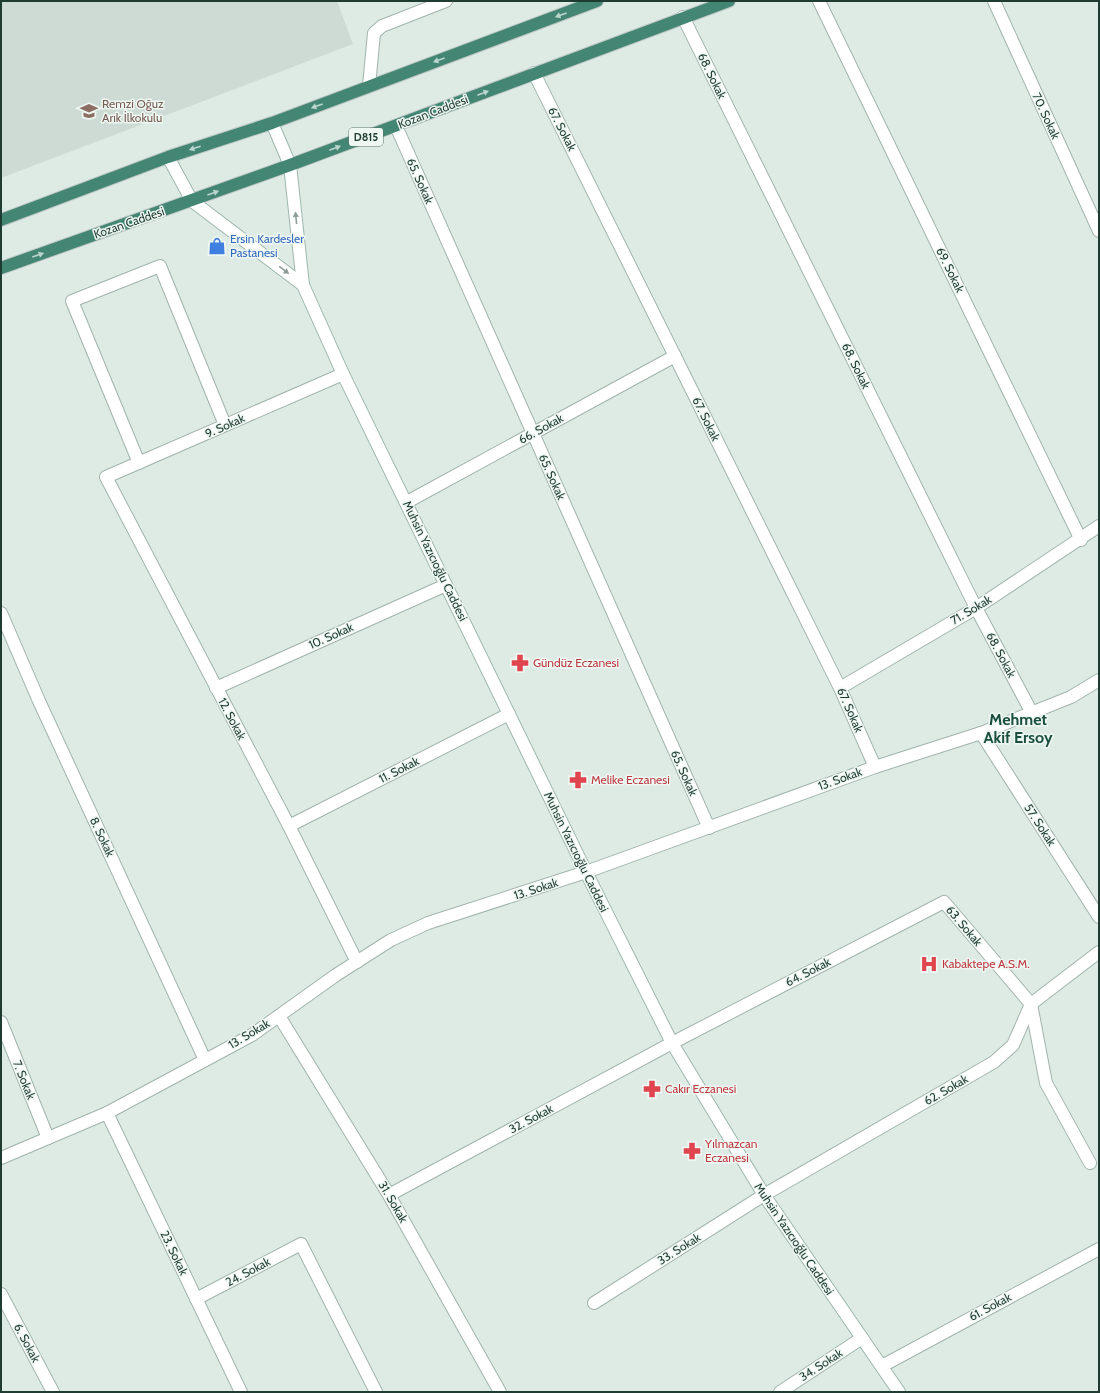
<svg xmlns="http://www.w3.org/2000/svg" width="1100" height="1393" font-family="Cabin,sans-serif">
<rect width="100%" height="100%" fill="#deebe5"/>
<path fill="#cddbd4" d="M1,1H337L353,44L1,178Z"/>
<g fill="none" stroke-linecap="round" stroke-linejoin="round">
<g stroke="#a1b3ac" stroke-width="14">
<path id="service" d="M139,463L72,301L160,266L225,425"/>
</g>
<g stroke="#a1b3ac" stroke-width="14">
<g id="minor">
<path d="M819,1L1081,540"/>
<path d="M994,1L1099,231"/>
<path d="M683,17L976,608L1032,713"/>
<path d="M534,73L840,688L875,767"/>
<path d="M369,86L374,33L382,26L446,1"/>
<path d="M396,126L709,828"/>
<path d="M343,374L106,477L289,826L357,962"/>
<path d="M407,502L675,356"/>
<path d="M1,613L39,701L205,1060"/>
<path d="M216,688L446,585"/>
<path d="M840,688L976,608L1099,526"/>
<path d="M981,733L1099,917"/>
<path d="M289,826L509,714"/>
<path d="M279,1016L389,1195L500,1392"/>
<path d="M1,1022L48,1138"/>
<path d="M107,1113L241,1392"/>
<path d="M1,1158L107,1113L252,1035L336,975L391,940L428,923L586,872L875,767L981,733L1071,697L1099,680"/>
<path d="M389,1195L672,1043L944,902L1031,1004L1046,1083L1090,1163"/>
<path d="M1,1294L53,1392"/>
<path d="M196,1299L301,1244L376,1392"/>
<path d="M594,1303L764,1195L994,1062L1013,1045L1031,1004L1099,952"/>
<path d="M882,1366L1099,1249"/>
<path d="M780,1392L862,1338"/>
</g>
</g>
<g stroke="#9db7ad" stroke-width="14">
<g id="secondary">
<path d="M272,123L290,165L303,285L343,374L586,872L672,1043L764,1195L899,1392"/>
<path d="M168,157L192,201L303,285"/>
</g>
</g>
<g stroke="#c0c8c6" stroke-width="14">
<g id="trunk">
<path d="M1,220L168,157L272,123L597,1"/>
<path d="M1,268L290,165L729,1"/>
</g>
</g>
<use href="#service" stroke="#fff" stroke-width="12"/>
<use href="#minor" stroke="#fff" stroke-width="12"/>
<use href="#secondary" stroke="#fff" stroke-width="12"/>
<use href="#trunk" stroke="#448674" stroke-width="12"/>
</g>
<defs><path id="oneway-solid" d="M-6-.8H1V-3.2L6.5 0L1 3.2V.8H-6Z"/></defs>
<g fill="#bcd5cd">
<use href="#oneway-solid" transform="translate(561 15) rotate(160)"/>
<use href="#oneway-solid" transform="translate(439 60) rotate(160)"/>
<use href="#oneway-solid" transform="translate(483 93) rotate(-21)"/>
<use href="#oneway-solid" transform="translate(317 106) rotate(160)"/>
<use href="#oneway-solid" transform="translate(195 148) rotate(162)"/>
<use href="#oneway-solid" transform="translate(335 148) rotate(-21)"/>
<use href="#oneway-solid" transform="translate(213 193) rotate(-20)"/>
<use href="#oneway-solid" transform="translate(38 255) rotate(-19)"/>
</g>
<g fill="#8f9e99">
<use href="#oneway-solid" transform="translate(296 218) rotate(-96)"/>
<use href="#oneway-solid" transform="translate(284 270) rotate(37)"/>
</g>
<defs>
<g id="school-bare" transform="scale(1.38)"><path d="M0-5L7-2L0 1L-7-2ZM-4 1L0 2.5L4 1V4Q0 6-4 4Z" fill="#8d6e63" stroke="#eff7f3" stroke-width="2.5" paint-order="stroke"/></g>
<g id="shop-bare" transform="scale(1.38)"><path d="M-5-2.5h2.3a2.7 3.5 0 0 1 5.4 0H5L5.5 6h-11ZM-1.5-2.5h3a1.5 2.3 0 0 0-3 0Z" fill="#3f7fe0" stroke="#eff7f3" stroke-width="2.5" paint-order="stroke"/></g>
<g id="pharmacy-bare" transform="scale(1.38)"><path d="M-2-6h4v4h4v4h-4v4h-4v-4h-4v-4h4Z" fill="#e0444e" stroke="#eff7f3" stroke-width="2.5" paint-order="stroke"/></g>
<g id="hospital-bare" transform="scale(1.38)"><path d="M-5-5h3v3.5h4V-5h3V5h-3V1.5h-4V5h-3Z" fill="#e0444e" stroke="#eff7f3" stroke-width="2.5" paint-order="stroke"/></g>
</defs>
<g fill-rule="evenodd">
<use href="#school-bare" x="89" y="111"/>
<use href="#shop-bare" x="217" y="246"/>
<use href="#pharmacy-bare" x="520" y="663"/>
<use href="#pharmacy-bare" x="578" y="780"/>
<use href="#hospital-bare" x="929" y="964"/>
<use href="#pharmacy-bare" x="652" y="1089"/>
<use href="#pharmacy-bare" x="692" y="1151"/>
</g>
<g text-anchor="middle" stroke-width="3" stroke-linejoin="round" paint-order="stroke">
<rect fill="#eff7f3" stroke="#5d746d" stroke-width="1" x="349" y="128" width="34" height="18" rx="3"/>
<g font-size="11" font-weight="bold" fill="#1f3c33">
<text x="366" y="141">D815</text>
</g>
<g font-size="12" fill="#1f3c33" stroke="#eff7f3">
<text transform="translate(712 76) rotate(64)" y="4">68. Sokak</text>
<text transform="translate(433 112) rotate(-21)" y="4">Kozan Caddesi</text>
<text transform="translate(1046 116) rotate(65)" y="4">70. Sokak</text>
<text transform="translate(562 129) rotate(63)" y="4">67. Sokak</text>
<text transform="translate(420 181) rotate(66)" y="4">65. Sokak</text>
<text transform="translate(129 223) rotate(-19)" y="4">Kozan Caddesi</text>
<text transform="translate(950 270) rotate(64)" y="4">69. Sokak</text>
<text transform="translate(856 366) rotate(64)" y="4">68. Sokak</text>
<text transform="translate(706 419) rotate(64)" y="4">67. Sokak</text>
<text transform="translate(225 426) rotate(-24)" y="4">9. Sokak</text>
<text transform="translate(541 429) rotate(-29)" y="4">66. Sokak</text>
<text transform="translate(552 477) rotate(66)" y="4">65. Sokak</text>
<text transform="translate(435 561) rotate(64)" y="4">Muhsin Yazıcıoğlu Caddesi</text>
<text transform="translate(971 610) rotate(-31)" y="4">71. Sokak</text>
<text transform="translate(331 636) rotate(-24)" y="4">10. Sokak</text>
<text transform="translate(1001 655) rotate(62)" y="4">68. Sokak</text>
<text transform="translate(850 710) rotate(66)" y="4">67. Sokak</text>
<text transform="translate(232 719) rotate(62)" y="4">12. Sokak</text>
<text transform="translate(399 770) rotate(-27)" y="4">11. Sokak</text>
<text transform="translate(684 773) rotate(66)" y="4">65. Sokak</text>
<text transform="translate(840 779) rotate(-20)" y="4">13. Sokak</text>
<text transform="translate(1040 825) rotate(57)" y="4">57. Sokak</text>
<text transform="translate(102 837) rotate(65)" y="4">8. Sokak</text>
<text transform="translate(576 852) rotate(64)" y="4">Muhsin Yazıcıoğlu Caddesi</text>
<text transform="translate(536 889) rotate(-18)" y="4">13. Sokak</text>
<text transform="translate(964 926) rotate(50)" y="4">63. Sokak</text>
<text transform="translate(808 972) rotate(-27)" y="4">64. Sokak</text>
<text transform="translate(249 1034) rotate(-31)" y="4">13. Sokak</text>
<text transform="translate(24 1080) rotate(68)" y="4">7. Sokak</text>
<text transform="translate(946 1090) rotate(-30)" y="4">62. Sokak</text>
<text transform="translate(531 1119) rotate(-28)" y="4">32. Sokak</text>
<text transform="translate(393 1202) rotate(60)" y="4">31. Sokak</text>
<text transform="translate(794 1239) rotate(56)" y="4">Muhsin Yazıcıoğlu Caddesi</text>
<text transform="translate(679 1249) rotate(-32)" y="4">33. Sokak</text>
<text transform="translate(174 1253) rotate(64)" y="4">23. Sokak</text>
<text transform="translate(248 1272) rotate(-28)" y="4">24. Sokak</text>
<text transform="translate(990 1307) rotate(-28)" y="4">61. Sokak</text>
<text transform="translate(27 1343) rotate(62)" y="4">6. Sokak</text>
<text transform="translate(821 1365) rotate(-33)" y="4">34. Sokak</text>
</g>
<g font-size="12" fill="#785e54" stroke="#eff7f3" text-anchor="start">
<text x="102" y="108">Remzi Oğuz<tspan x="102" dy="14">Arık İlkokulu</tspan></text>
</g>
<g font-size="12" fill="#366cbe" stroke="#eff7f3" text-anchor="start">
<text x="230" y="243">Ersin Kardesler<tspan x="230" dy="14">Pastanesi</tspan></text>
</g>
<g font-size="12" fill="#be3a42" stroke="#eff7f3" text-anchor="start">
<text x="533" y="667">Gündüz Eczanesi</text>
<text x="591" y="784">Melike Eczanesi</text>
<text x="942" y="968">Kabaktepe A.S.M.</text>
<text x="665" y="1093">Cakır Eczanesi</text>
<text x="705" y="1148">Yılmazcan<tspan x="705" dy="14">Eczanesi</tspan></text>
</g>
<g font-size="16" font-weight="bold" fill="#1a4f40" stroke="#eff7f3">
<text x="1018" y="725">Mehmet<tspan x="1018" dy="18">Akif Ersoy</tspan></text>
</g>
</g>
<rect width="1100" height="1393" fill="none" stroke="#1f3c33" stroke-width="4"/>
</svg>
